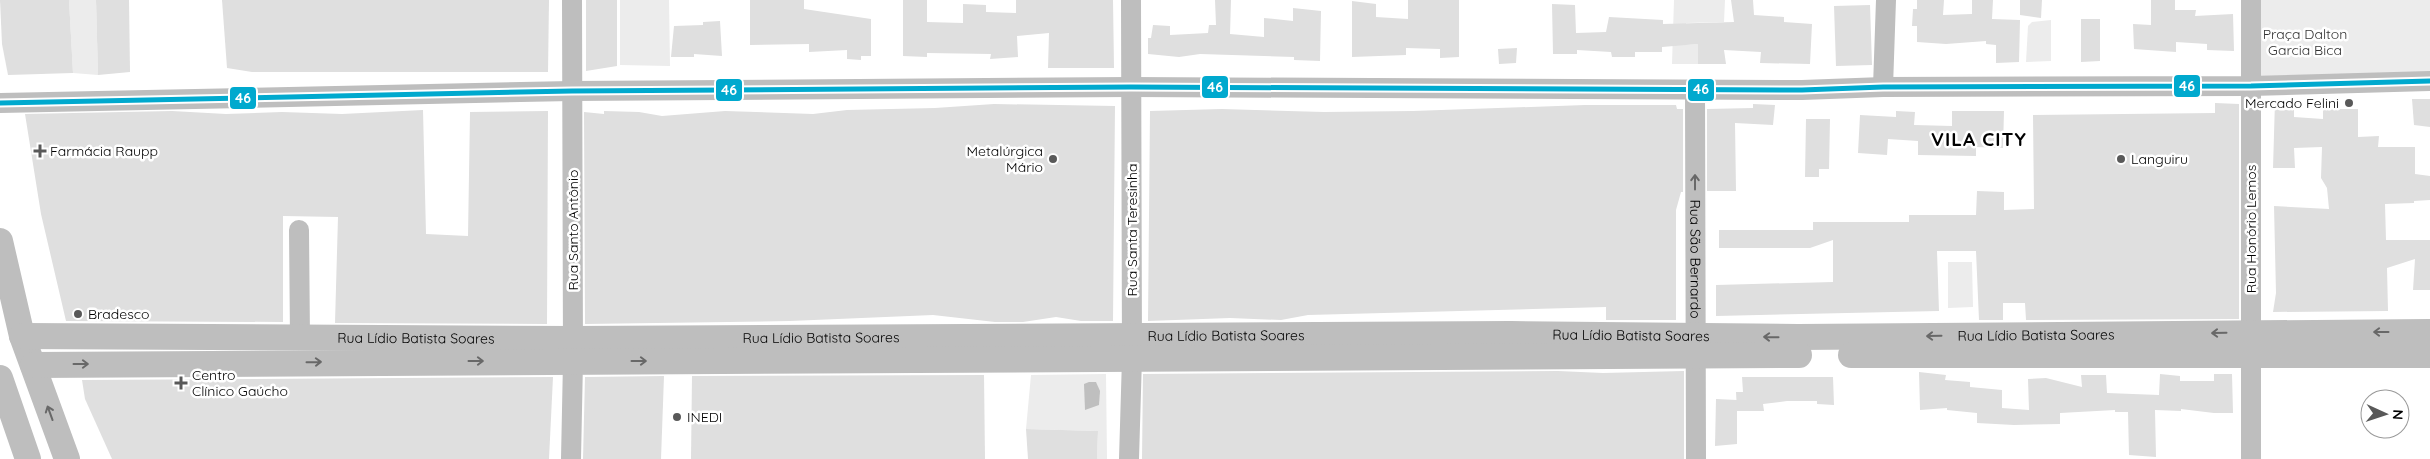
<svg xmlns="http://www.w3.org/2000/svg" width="2430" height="459" font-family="Quicksand,sans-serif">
<rect width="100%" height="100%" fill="#fff"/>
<g fill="#ececec">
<path d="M69,0H96L98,75L73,73Z"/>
<path d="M620,0H669L670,66L620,65Z"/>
<path d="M1674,0H1725L1724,22L1686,23L1685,45L1698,44V64H1672Z"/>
<path d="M2261,0H2430V81L2251,86Z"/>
<path d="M2051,20V61L2026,62L2028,26L2032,22Z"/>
<path d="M1948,262H1972L1973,307L1948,308Z"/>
<path d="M1106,374L1107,459H1097L1098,431L1026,429L1031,375Z"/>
</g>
<path fill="#bfbfbf" d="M1089,382H1096L1100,391L1099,405L1085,410L1084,384Z"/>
<g fill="#dfdfdf">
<path d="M0,0H69L73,73L8,75L2,44Z"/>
<path d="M96,0H129L130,72L98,75Z"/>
<path d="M222,0H549L548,72H252L227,68Z"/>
<path d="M586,0H617V66L586,71Z"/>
<path d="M750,0H804V9L871,19V56H861V60L847,59V50L809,52V44L750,45Z"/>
<path d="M903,0H927V22L963,23V4L986,5V12L1016,13V0H1113L1114,68H1048L1049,33L1017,36L1018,57L990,59L991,54L927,53V57L903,56Z"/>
<path d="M1215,0H1231L1230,34L1264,37V18L1293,21V8L1321,11L1320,61L1294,60V57L1200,54L1179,57L1148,54V38H1151L1153,25L1170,26V35L1208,33L1209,25H1216Z"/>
<path d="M1408,0H1459V57L1440,58V49L1406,48V55L1352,57V1L1376,4V17L1408,19Z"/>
<path d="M1731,0H1753L1754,15L1784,17V22L1812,24L1810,64L1760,63L1761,52L1724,50L1726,64H1698V44L1662,47V52H1635V57H1612L1611,52L1577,50V54H1553L1552,4L1575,5L1576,33L1606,32L1609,17L1663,20V24L1734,22Z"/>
<path d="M1917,0H1944L1943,15L1972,14V0H1993L1992,19L2020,20L2019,62L1996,63V45L1986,44V41L1946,44L1917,42V26H1912L1913,9H1917Z"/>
<path d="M2020,0H2042L2041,18L2020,15Z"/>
<path d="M2151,0H2175V10H2196L2195,16L2233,14L2234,51L2207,50V44L2176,42V52L2134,49L2133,24L2151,25Z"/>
<path d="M1870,5L1872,65L1836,66L1834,6Z"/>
<path d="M2081,19H2100V61L2081,62Z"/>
<path d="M720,21L722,56L694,54V57H671L674,26L703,25V22Z"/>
<path d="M1517,48L1516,63L1499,64L1498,49Z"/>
<path d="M2294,98V117L2323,119V109H2358V137L2379,136L2378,147H2415V174L2430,176V200L2414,201V203L2385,204L2386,240H2430V290H2413L2415,259L2387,268L2388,311L2273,312L2276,293L2274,206L2329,209L2327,188L2321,178L2322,147L2294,148L2295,168H2273L2275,101Z"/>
<path d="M2412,99H2430V127L2414,125Z"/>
<path d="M2215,103L2239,104V319L2026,320L2025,303H2003V320H1979L1976,251H1937L1939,311L1716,316V285L1833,282V240L1810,248H1719V230H1813V222H1909V215H1976L1977,191L2004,192V210L2034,209L2033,115L2215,113Z"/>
<path d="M994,104L1115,106L1113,321H1081L1056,317L1023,322H995L933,315L790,321L585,324L584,112L604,114V111L639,112L662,116L725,111L813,114L847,110L935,108Z"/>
<path d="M1753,104L1775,105L1773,125L1735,123L1736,191H1707V109L1753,108Z"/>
<path d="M1585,105H1676L1677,109H1683V192H1681L1676,210V320H1606V307L1308,315L1281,320L1230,318L1148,321L1150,111L1222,109L1324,112L1413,111Z"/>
<path d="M423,110L426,234L468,236L470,112L548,111L547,324L335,323L338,217L283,216V322L66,321L41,214L25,114L172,111L226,114L282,112L342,114Z"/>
<path d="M1896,111L1915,112L1914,125L1952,126V111H2004L2003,148L1976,147V156L1918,155V141L1888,139L1887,155L1858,153L1860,115L1896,117Z"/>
<path d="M1806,119H1830L1829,169H1819V177H1805Z"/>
<path d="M1558,371L1603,373L1684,371V459H1142L1143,374Z"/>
<path d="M1919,372L1946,375L1945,380L1970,382V387L2002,390V408L2029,410L2028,379L2046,378L2082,387L2081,375H2106L2107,393L2159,395L2160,374L2180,376V381H2214V374H2232L2233,413H2214L2181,409V411L2155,410L2156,457L2129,455L2128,412H2115V410L2060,413V424L2014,425L1977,423V413L1947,410V408L1920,410Z"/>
<path d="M984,375L985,459H691L692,376Z"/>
<path d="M664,376L661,459H583L585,377Z"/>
<path d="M553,377L549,459H112L85,399L82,380Z"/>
<path d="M1742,377H1833L1834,405L1817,404V401H1787L1763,404L1764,411H1737L1736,392H1743Z"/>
<path d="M1716,399L1737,400V444L1715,446Z"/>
<path d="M1026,429L1098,431L1097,459H1028Z"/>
</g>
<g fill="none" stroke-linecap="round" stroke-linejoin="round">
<g stroke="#bebebe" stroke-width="20">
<path d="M1883,87L1886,0"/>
<path id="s1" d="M1695,89L1696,459"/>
<path d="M0,103L572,91L1131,87L1802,90L1883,87L2251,86L2430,81"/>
<path d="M299,230L300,338"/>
<path d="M571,459L573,361L572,0"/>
<path d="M1129,459L1132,358L1131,0"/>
<path d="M2251,459V0"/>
</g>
<g stroke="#bebebe" stroke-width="26">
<path d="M0,241L22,336L67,459"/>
<path id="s2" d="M22,336L573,339L1511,334L1798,337L2430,332"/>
<path d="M1851,355H2430"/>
<path d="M33,365L1799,355"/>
<path d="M0,378L28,459"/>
</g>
<g stroke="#fff" stroke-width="9">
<path id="bus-1" d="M0,103L572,91L1131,87L1802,90L1883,87L2251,86L2430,81"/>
</g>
<use href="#bus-1" stroke="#00a9ce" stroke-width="5"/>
</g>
<defs><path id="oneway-shaft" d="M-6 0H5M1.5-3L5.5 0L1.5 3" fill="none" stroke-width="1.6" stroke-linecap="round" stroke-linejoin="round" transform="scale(1.25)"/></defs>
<g stroke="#686868">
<use href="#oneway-shaft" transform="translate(1695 182) rotate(-90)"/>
<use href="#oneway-shaft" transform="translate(2381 332) rotate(180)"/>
<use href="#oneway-shaft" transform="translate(2219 333) rotate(179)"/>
<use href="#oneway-shaft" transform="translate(1934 336) rotate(179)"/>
<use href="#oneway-shaft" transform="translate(1771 337) rotate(-179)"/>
<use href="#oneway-shaft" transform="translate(476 361)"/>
<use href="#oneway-shaft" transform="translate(639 361)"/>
<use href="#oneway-shaft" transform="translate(314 362) rotate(-1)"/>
<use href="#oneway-shaft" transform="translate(81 364)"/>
<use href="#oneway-shaft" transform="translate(50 413) rotate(-110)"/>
</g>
<g fill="#595959" stroke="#fff" stroke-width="2">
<circle cx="2349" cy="103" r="5"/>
<path d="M37.5 143.5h5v5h5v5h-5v5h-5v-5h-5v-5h5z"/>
<circle cx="1053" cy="159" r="5"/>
<circle cx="2121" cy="159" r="5"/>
<circle cx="78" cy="314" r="5"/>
<path d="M178.5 375.5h5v5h5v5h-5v5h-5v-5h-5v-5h5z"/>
<circle cx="677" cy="417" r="5"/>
</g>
<g text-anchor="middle" stroke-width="5" stroke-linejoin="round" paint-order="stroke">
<g font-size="14" fill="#333" stroke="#fff">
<text x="2305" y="39">Praça Dalton<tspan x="2305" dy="16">Garcia Bica</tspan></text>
</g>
<g font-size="14" fill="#000" stroke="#fff" text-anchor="start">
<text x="2339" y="108" text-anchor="end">Mercado Felini</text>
<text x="50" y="156">Farmácia Raupp</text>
<text x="1043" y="156" text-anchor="end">Metalúrgica<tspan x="1043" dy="16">Mário</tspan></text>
<text x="2131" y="164">Languiru</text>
<text x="88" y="319">Bradesco</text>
<text x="192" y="380">Centro<tspan x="192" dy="16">Clínico Gaúcho</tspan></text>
<text x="687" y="422">INEDI</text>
</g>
<g font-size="14" fill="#000" stroke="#fff">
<text transform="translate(2251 229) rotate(-90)" y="5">Rua Honório Lemos</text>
<text transform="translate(573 230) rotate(-90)" y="5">Rua Santo Antônio</text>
<text transform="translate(1132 230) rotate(-90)" y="5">Rua Santa Teresinha</text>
<text dy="5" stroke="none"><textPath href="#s1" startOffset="170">Rua São Bernardo</textPath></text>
<text dy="5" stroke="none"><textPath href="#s2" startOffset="1204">Rua Lídio Batista Soares</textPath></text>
<text dy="5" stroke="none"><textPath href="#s2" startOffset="2014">Rua Lídio Batista Soares</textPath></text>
<text dy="5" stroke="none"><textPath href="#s2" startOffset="1609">Rua Lídio Batista Soares</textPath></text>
<text dy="5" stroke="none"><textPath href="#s2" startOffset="799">Rua Lídio Batista Soares</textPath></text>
<text dy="5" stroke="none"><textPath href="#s2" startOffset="394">Rua Lídio Batista Soares</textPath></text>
</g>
<g font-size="19" font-weight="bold" letter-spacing="1" fill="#000" stroke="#fff">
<text x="1979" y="146">VILA CITY</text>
</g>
</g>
<g stroke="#fff" stroke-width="2">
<rect x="2173" y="74" width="28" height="24" rx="5" fill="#00a9ce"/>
<rect x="1201" y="75" width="28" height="24" rx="5" fill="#00a9ce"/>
<rect x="1687" y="78" width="28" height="24" rx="5" fill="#00a9ce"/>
<rect x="715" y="78" width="28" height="24" rx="5" fill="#00a9ce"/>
<rect x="229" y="86" width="28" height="24" rx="5" fill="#00a9ce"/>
</g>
<g font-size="14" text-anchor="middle" font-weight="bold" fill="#fff">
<text x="2187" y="91">46</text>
<text x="1215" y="92">46</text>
<text x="1701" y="94">46</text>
<text x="729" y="95">46</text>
<text x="243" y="103">46</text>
</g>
<g transform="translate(2385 414) rotate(93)"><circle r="24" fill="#ffffff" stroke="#999999"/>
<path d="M0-4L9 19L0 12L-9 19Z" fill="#595959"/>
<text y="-8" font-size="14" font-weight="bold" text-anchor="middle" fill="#000000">N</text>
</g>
</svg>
